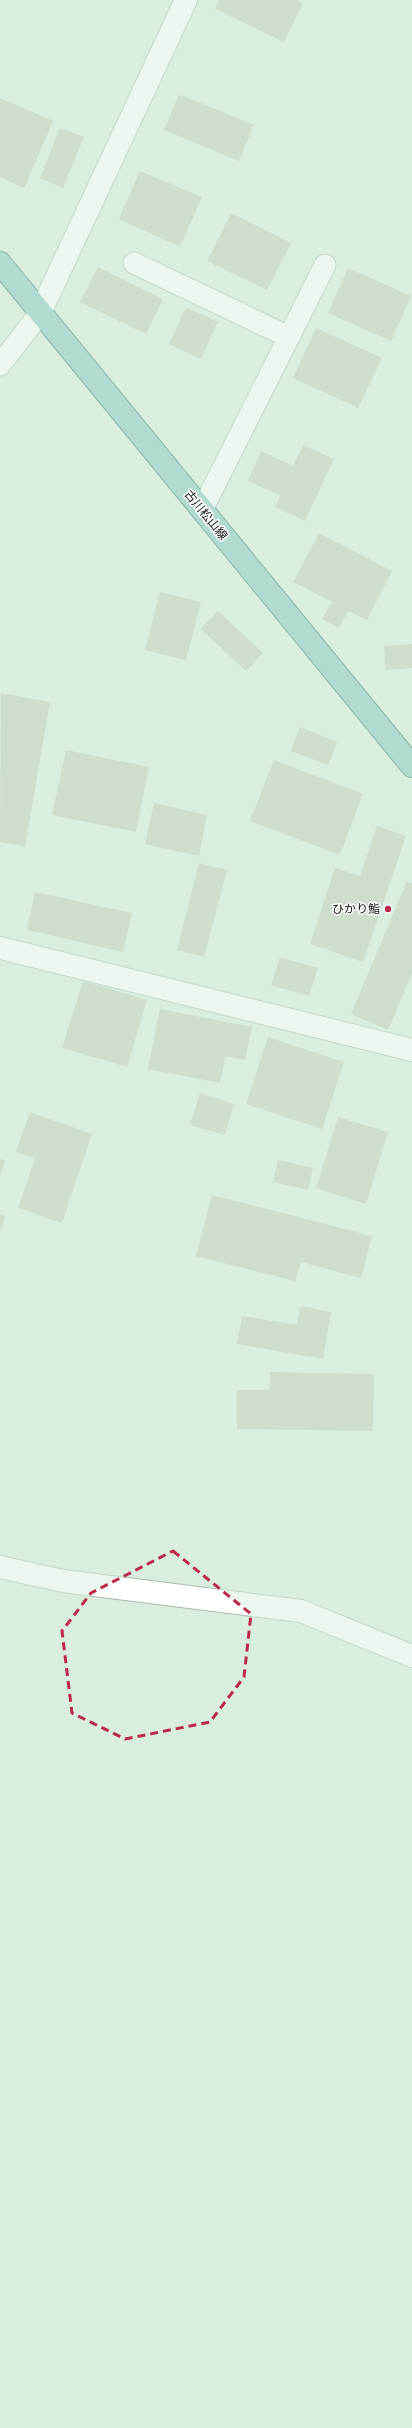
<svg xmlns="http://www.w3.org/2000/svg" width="412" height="2428" font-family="'Asap Condensed','Noto Sans JP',sans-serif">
<rect width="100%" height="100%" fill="#daeee0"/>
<g fill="#bec7b3">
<path d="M219,0H297L303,3L284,42L215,9Z"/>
<path d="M179,94L254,125L239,161L164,130Z"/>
<path d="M0,98L53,121L24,188L0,177Z"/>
<path d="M60,128L84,137L63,188L40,178Z"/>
<path d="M140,171L202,197L180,247L119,219Z"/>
<path d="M231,213L291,243L267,290L207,261Z"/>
<path d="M98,267L163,299L146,334L80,302Z"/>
<path d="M348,268L411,296L391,341L328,313Z"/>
<path d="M186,307L218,322L201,359L169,344Z"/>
<path d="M316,328L382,358L358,408L293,378Z"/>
<path d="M303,445L334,459L305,521L275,507L280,495L248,481L261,451L293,466Z"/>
<path d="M319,533L392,571L367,620L348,611L339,628L322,619L332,602L293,582Z"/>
<path d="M160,592L201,602L186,660L145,650Z"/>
<path d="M218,611L263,653L246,671L201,629Z"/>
<path d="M412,644V668L386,670L384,646Z"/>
<path d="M1,693L50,702L25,847L0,842Z"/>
<path d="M300,727L337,742L328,765L291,751Z"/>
<path d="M66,750L149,767L136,832L52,815Z"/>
<path d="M274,760L363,794L340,855L250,821Z"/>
<path d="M154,803L207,815L199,856L145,844Z"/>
<path d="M377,826L406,836L363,962L310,944L335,868L360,876Z"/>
<path d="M199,863L227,870L204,957L177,950Z"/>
<path d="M407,881L412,883V973L388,1030L351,1014Z"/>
<path d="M35,892L132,913L123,952L27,930Z"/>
<path d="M280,957L318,968L309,996L271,985Z"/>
<path d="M83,981L147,1000L127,1067L62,1048Z"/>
<path d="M160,1009L252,1027L245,1060L226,1056L220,1083L148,1069Z"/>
<path d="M268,1037L344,1062L322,1129L246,1104Z"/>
<path d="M200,1093L234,1104L225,1135L190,1125Z"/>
<path d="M30,1112L92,1134L62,1223L18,1208L35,1158L16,1152Z"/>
<path d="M338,1117L388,1132L366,1204L316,1188Z"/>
<path d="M0,1159L5,1161L0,1175Z"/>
<path d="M278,1160L313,1168L308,1190L273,1182Z"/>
<path d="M212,1195L372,1236L361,1278L301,1262L295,1281L196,1256Z"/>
<path d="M0,1214L6,1216L0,1232Z"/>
<path d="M300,1306L331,1312L323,1359L237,1344L242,1316L297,1325Z"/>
<path d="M270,1372L374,1374L373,1431L237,1429V1390H270Z"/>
</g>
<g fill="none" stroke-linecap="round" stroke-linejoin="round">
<g stroke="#a8bbae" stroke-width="23">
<g id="service">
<path d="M134,263L289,337"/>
<path d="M0,365L40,313"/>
<path d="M202,510L325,265"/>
</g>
</g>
<g stroke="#a8bbae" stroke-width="24">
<g id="minor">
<path d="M40,313L186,0"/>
<path d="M0,948L412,1050"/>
<path d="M0,1567L63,1581L301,1611L412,1656"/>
</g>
</g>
<g stroke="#1f6d63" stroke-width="24">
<path id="primary" d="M0,263L412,766"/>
</g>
<use href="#service" stroke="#fff" stroke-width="21"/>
<use href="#minor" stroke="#fff" stroke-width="22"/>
<use href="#primary" stroke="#7fc4bc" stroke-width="22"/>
</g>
<path d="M0 0H412V2428H0ZM173,1551L251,1614L244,1677L210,1722L125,1739L72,1713L62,1631L91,1593Z" fill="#daeee0" fill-opacity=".55" fill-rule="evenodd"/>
<path fill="none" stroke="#bb2a4a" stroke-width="3" stroke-dasharray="8 5" stroke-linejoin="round" d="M173,1551L251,1614L244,1677L210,1722L125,1739L72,1713L62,1631L91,1593Z"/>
<circle fill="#bb2a4a" stroke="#fff" stroke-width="1.5" cx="388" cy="909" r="4"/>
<g text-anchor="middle" stroke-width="3" stroke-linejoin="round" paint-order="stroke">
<g font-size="12" fill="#0d140f" stroke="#fff">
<text transform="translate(206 515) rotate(51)" y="4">古川松山線</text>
</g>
<g font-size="12" fill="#0d140f" stroke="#fff" text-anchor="end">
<text x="380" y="913">ひかり鮨</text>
</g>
</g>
</svg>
